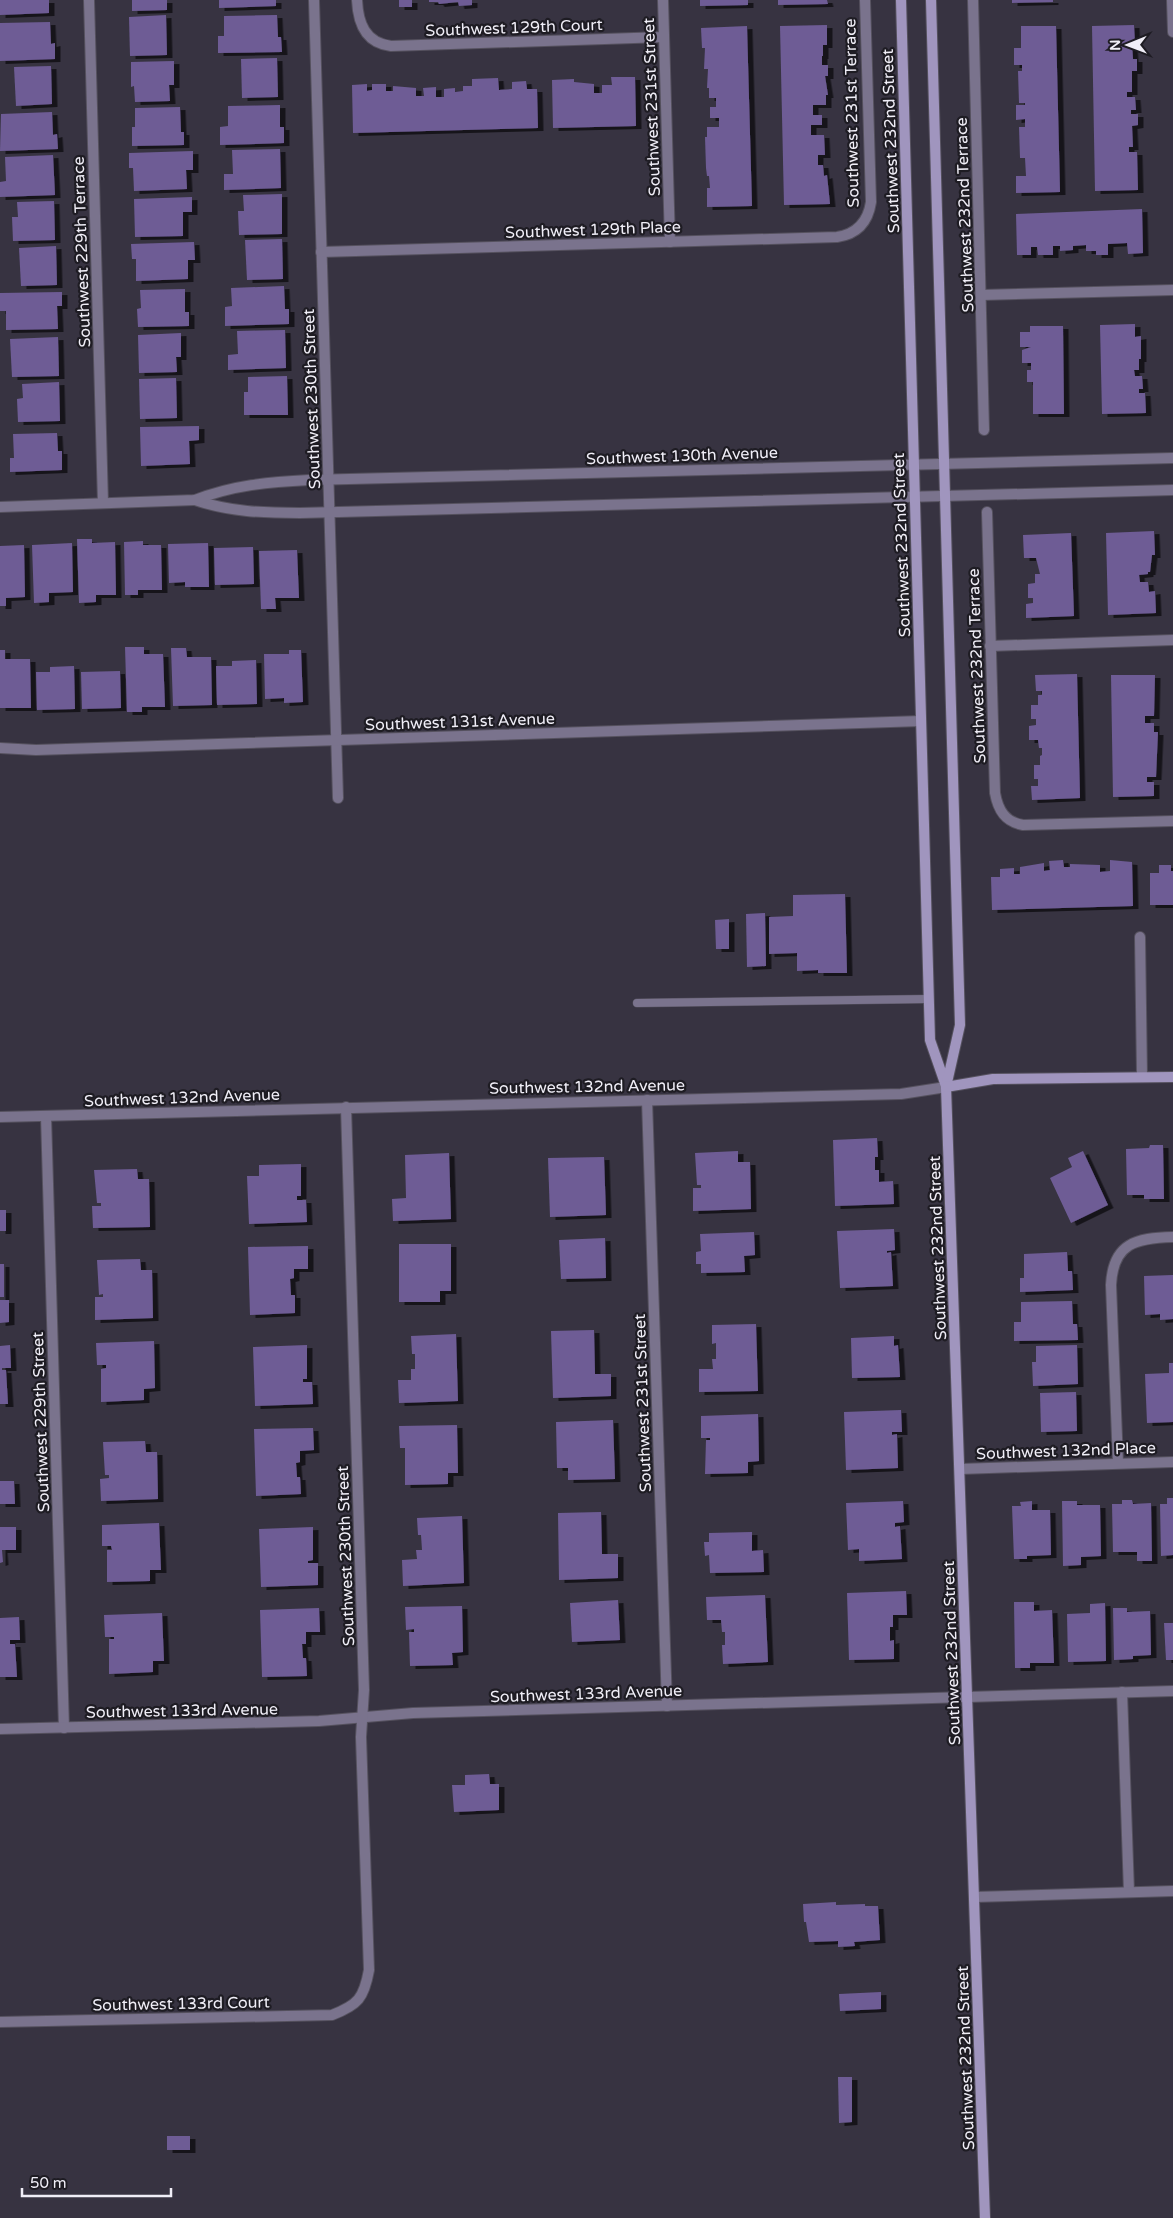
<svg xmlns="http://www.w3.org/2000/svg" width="1173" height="2218" font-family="'Varela Round',sans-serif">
<defs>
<filter id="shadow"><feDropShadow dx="5.5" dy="3" stdDeviation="0" flood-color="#0009"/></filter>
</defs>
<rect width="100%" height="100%" fill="#373341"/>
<g fill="#6e5c95" filter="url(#shadow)">
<path d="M0,0H49V13L0,15Z"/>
<path d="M132,0H167V10L132,11Z"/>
<path d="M219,0H276V6L219,8Z"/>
<rect x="399" y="0" width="13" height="7"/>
<path d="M429,0H472V5L459,6L458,2L439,4L438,2H429Z"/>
<path d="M700,0H748V5L700,6Z"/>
<path d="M778,0H827L828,4L778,5Z"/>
<path d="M1012,0H1053V2L1012,3Z"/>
<path d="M166,15L167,55L130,56L129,17Z"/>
<path d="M277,15L278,37H281L282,52L218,53V36H224V16Z"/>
<path d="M50,22L51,44L55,43V59L0,61V23Z"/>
<path d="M827,25V45H823V56H822V65H828V76H825L828,95H826V105H813V115H822V125H811V135H824L825,155H818V165H823L824,176L827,175L830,204L784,205L780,26Z"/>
<path d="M1134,25L1135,44H1132L1133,59H1137V71H1132V92H1127V97H1135L1136,110H1131V114H1138V125L1132,126L1133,147H1129V152H1137L1138,190L1095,191L1092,26Z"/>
<path d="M747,26L752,206L707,207V188H710L709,176H707L706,168L705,137H707V127H719V118H710V107H716V98H709V88H707L708,69H704L705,48H702L701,28Z"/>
<path d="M1021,26H1056L1060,192L1016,193V176H1026L1025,158H1020L1019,127H1025V119L1016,120V105H1025V103H1019L1018,71H1022V65H1014V48H1021Z"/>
<path d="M277,58L278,97L242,98L241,59Z"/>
<path d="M174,61V85H169L170,101L135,102L134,86L131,87V62Z"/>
<path d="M51,66L52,104L16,106L14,67Z"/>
<path d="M611,77H635L636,126L553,128L552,80L574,79V82L594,84V93H602V85H612Z"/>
<path d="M498,78L499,90L512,89V82L526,81L527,89H537L538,128L353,133L352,85L367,84V91L372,90V84H386V91H393V86L416,88V96H424L423,88L436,87V97H444V89L455,88V92L463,91V86H472V79Z"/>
<path d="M280,105V127H284V143L220,145V127L228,126V106Z"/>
<path d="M180,107L181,132H184V145L132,146V127H135V108Z"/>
<path d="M52,112L53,135L57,134L58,149L0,151L1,114Z"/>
<path d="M280,149L281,188L224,190V174H233L232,150Z"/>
<path d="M193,151V170H186L187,189L134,191L133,168H129V153Z"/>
<path d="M53,155L55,195L0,197V182L6,181L5,157Z"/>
<path d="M282,194V234L239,235L238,211H244L243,195Z"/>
<path d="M192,197V212H183V236L135,237L134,199Z"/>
<path d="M54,201L55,240L13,241L12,217H18L17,202Z"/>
<path d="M1142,209L1143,253L1128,254L1127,243L1108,244V255H1096V251H1086V245L1073,246V250L1060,251V246H1053V255H1038L1037,247H1031V255H1017L1016,214Z"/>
<path d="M282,239L283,279L247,280L245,240Z"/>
<path d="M194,242L195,260H188V279L136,281V259H132L131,244Z"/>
<path d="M56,246L57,285L21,286L19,248Z"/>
<path d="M284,286L285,309H289V324L225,326V307L232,306L231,288Z"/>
<path d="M185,289V312H189V326L138,327L137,309L141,308L140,290Z"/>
<path d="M62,292V306H57L58,329L6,330V311H0V293Z"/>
<path d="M1135,324V337L1141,336V359H1139V370H1134L1135,376H1142L1143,389H1139V393H1145L1146,413L1102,414L1100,325Z"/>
<path d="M1030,326H1063L1064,414H1033V382H1027V370H1031V363H1022V350L1031,347H1020V332H1030Z"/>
<path d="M285,330L286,368L228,370V355L238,354L237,331Z"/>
<path d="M181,333V357H176L177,372L139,373L138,335Z"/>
<path d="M58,337L59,376L12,377L10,339Z"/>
<path d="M287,376L288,415H244V392H248V377Z"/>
<path d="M176,378L177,418L140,419L139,379Z"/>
<path d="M59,382L60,421L18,422L17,399L23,398L22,384Z"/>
<path d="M199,426V440L189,441L190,464L141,466L140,427Z"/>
<path d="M57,433L58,451H62V470L10,472V458H14L13,434Z"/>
<path d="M1154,531L1155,555H1152L1150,572H1148V574L1139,575L1140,582H1148L1149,592L1155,591L1156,613L1108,615L1106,533Z"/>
<path d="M1071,533L1074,616L1026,618V604L1033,603V598H1028V584L1035,583V574H1040L1036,558H1024L1023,535Z"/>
<path d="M77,539H92V543L115,542L116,595H96V602L79,603Z"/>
<path d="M143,541V545H161L162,590H138V595H125L124,542Z"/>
<path d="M72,543L73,592L49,593V602L34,603L32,545Z"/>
<path d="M208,543L209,587H185V582L169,583L168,544Z"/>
<path d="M24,545L25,597L6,598V606H0V546Z"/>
<path d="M253,547L254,584L215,585L214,548Z"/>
<path d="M297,550L299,598H275L276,609H261L259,551Z"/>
<path d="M125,647H144V654H163L165,707H142V712H127Z"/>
<path d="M171,648H186L187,657H211L212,705L173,706Z"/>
<path d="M0,650H5V659H30L31,708H0Z"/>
<path d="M289,650H301L303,702L284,703V698L265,699L264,654H289Z"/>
<path d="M256,660L257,704L217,705L216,666H232V661Z"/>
<path d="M74,666L75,709L37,710L36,672H50V667Z"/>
<path d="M120,671L121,708L82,709L81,672Z"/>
<path d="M1077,674L1080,798L1032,800L1031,786H1038V779H1034V765H1040V756L1042,755V748H1039L1038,740H1029V726L1036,725V719H1031V705H1038V695H1042V691H1036L1035,675Z"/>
<path d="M1111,675H1155L1154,716H1145V723H1154V732H1158L1156,777H1147V782H1154V796L1113,797Z"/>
<path d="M1063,860L1064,867H1070V864L1100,865V872L1110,871V860L1132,862L1133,906L992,910L991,877H1000V869L1014,868V874H1020V867L1044,863V871L1050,870L1049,861Z"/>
<path d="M1159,865H1171V871H1173V905H1150V873H1159Z"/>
<path d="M845,894L847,973H818V970L797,971V953L769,954V917L793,916V895Z"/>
<path d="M765,913L766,966L747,967L746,914Z"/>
<path d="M729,919V949H716L715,920Z"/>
<path d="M877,1138L878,1157H875V1170H879V1182L893,1181L894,1204L835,1206L833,1140Z"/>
<path d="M1150,1145H1163L1164,1199H1144V1195H1127L1126,1149L1149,1148Z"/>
<path d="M738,1151V1162H750L751,1209L693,1211V1188H701V1185H697L695,1153Z"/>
<path d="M1083,1151L1108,1205L1071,1223L1050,1178L1072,1167L1068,1158Z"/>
<path d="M449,1153L451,1219L393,1221L392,1199L406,1198L405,1155Z"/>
<path d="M604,1157L606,1215L550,1217L548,1158Z"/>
<path d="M301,1164V1196H297V1200H306L307,1222L249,1224L247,1176H259V1165Z"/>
<path d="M137,1169L138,1179H149L150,1227L93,1228L92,1206H101V1203H97L94,1170Z"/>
<rect x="0" y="1210" width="6" height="21"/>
<path d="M894,1229L895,1250L887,1251V1253L891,1252L893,1286L840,1288L837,1231Z"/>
<path d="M754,1232L755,1255L744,1256L745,1272L701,1273V1264H696V1252L701,1251L700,1234Z"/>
<path d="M605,1238L606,1278L561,1279L559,1240Z"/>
<path d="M399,1244H451V1291H440V1302H399Z"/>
<path d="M308,1246V1269H294V1278L290,1279L291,1295H295V1313L250,1315L248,1247Z"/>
<path d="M1067,1252L1068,1271H1072L1073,1290L1020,1292V1278H1024V1254Z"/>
<path d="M140,1259L141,1270H152L153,1318L95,1320V1297H103V1294L99,1295L97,1260Z"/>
<rect x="0" y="1264" width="4" height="33"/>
<path d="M1173,1275V1319L1160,1320V1314L1145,1315L1144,1276Z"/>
<path d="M0,1300H9V1322L0,1323Z"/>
<path d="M1072,1301L1073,1324H1077L1078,1340L1014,1341V1322H1021V1302Z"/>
<path d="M756,1324L758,1391L699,1392V1369H713L712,1359H716V1343L712,1344V1325Z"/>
<path d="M594,1330L595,1374H611V1396L553,1398L551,1331Z"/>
<path d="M456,1334L458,1401L399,1403L398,1380H411V1369H415V1354H412L411,1336Z"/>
<path d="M894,1336V1346L898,1345L900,1377L852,1378L851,1338Z"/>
<path d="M154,1341L155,1388L144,1389V1400L101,1402V1369L106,1368V1365H97L96,1343Z"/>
<path d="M10,1345L11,1368H2V1370H6L8,1404H0V1346Z"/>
<path d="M307,1345V1379H303V1382H312L313,1404L255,1406L253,1347Z"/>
<path d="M1077,1345L1078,1384L1033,1386L1032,1362H1036V1346Z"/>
<path d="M1169,1363H1173V1422L1147,1423L1145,1374L1169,1373Z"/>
<path d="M1076,1392L1077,1431L1041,1432L1040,1393Z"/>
<path d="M901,1410L902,1432H892V1435L897,1434L898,1468L846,1470L844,1412Z"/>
<path d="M758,1414L759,1461L748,1462V1473L705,1474L706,1440H710V1438H701V1416Z"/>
<path d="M613,1420L615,1479L568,1480V1468H557L556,1422Z"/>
<path d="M457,1425L458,1473H448V1484L405,1485V1448H400L399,1426Z"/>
<path d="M313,1428L314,1450L300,1451V1462L296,1463L297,1477H300L301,1494L256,1496L254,1429Z"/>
<path d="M145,1441L146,1452H157L158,1499L101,1501L100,1479L109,1478V1475H105L103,1442Z"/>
<path d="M0,1481H14L15,1504H0Z"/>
<path d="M1167,1498H1173V1555L1161,1556L1160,1504H1167Z"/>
<path d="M1122,1500H1132L1133,1504L1151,1503L1152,1561H1137V1552H1113L1112,1504H1122Z"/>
<path d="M903,1501L904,1522L895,1523V1527L900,1526L902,1559L859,1561V1549L848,1550L846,1503Z"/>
<path d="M1032,1501V1510H1050L1051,1555L1027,1556V1559H1014L1012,1506H1021L1020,1502Z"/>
<path d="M1062,1501H1077V1505H1100L1101,1556L1081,1557V1565L1063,1566Z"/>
<path d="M601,1512L602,1554H618V1578L559,1580L558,1513Z"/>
<path d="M462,1516L464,1583L403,1586L402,1560L417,1559L416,1550H422L421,1535H418L417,1518Z"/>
<path d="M159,1523L161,1570H150V1581L107,1582V1550H112L111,1546H102V1525Z"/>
<path d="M0,1527H16V1550H2L3,1562L0,1563Z"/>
<path d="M313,1527V1560L308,1561V1563H318V1585L261,1587L259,1529Z"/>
<path d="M752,1532V1551L763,1550L764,1572L710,1573L709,1555L705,1556L704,1542H709V1533Z"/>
<path d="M906,1591L907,1615H893V1627H890V1641L894,1640V1659L849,1660L847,1593Z"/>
<path d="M765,1595L768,1662L723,1664L722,1645H725V1632H722L721,1620H707L706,1597Z"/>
<path d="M618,1600L620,1640L572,1642L570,1603Z"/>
<path d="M1014,1602H1034V1611L1052,1610L1054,1663H1030V1668H1015Z"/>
<path d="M1105,1603L1106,1661L1068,1662L1067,1614L1090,1613V1604Z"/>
<path d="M462,1606L463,1652L452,1653L453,1665L410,1666L409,1632H414V1629L406,1630L405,1607Z"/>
<path d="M319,1608L320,1632H306V1644H302L303,1658H306L307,1676L262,1677L260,1610Z"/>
<path d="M1113,1608H1127V1612L1150,1611L1151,1655L1133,1656V1659L1114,1660Z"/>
<path d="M162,1613L164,1661H153V1672L109,1674V1639H114V1637H105L104,1615Z"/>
<path d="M19,1617L20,1640H10V1644H15L17,1677H0V1618Z"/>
<path d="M1164,1623H1173V1660H1166Z"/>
<path d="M489,1774L490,1784H499V1810L454,1812L452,1785H465V1775Z"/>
<path d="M836,1902V1905L865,1904V1906H878L880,1940L854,1942L855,1946L838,1947V1941L809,1942L806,1922H804L803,1904Z"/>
<path d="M881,1992V2009L840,2011L839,1994Z"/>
<path d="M838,2077H852V2122L839,2123Z"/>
<rect x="167" y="2136" width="23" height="14"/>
</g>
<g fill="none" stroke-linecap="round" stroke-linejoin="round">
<g stroke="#55515e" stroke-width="9">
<path id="lane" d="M637,1003L929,999"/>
</g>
<g stroke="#55515e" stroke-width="12">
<g id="street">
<path d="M89,0L103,503"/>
<path d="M314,0L338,798"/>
<path d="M357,0C358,23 365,43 391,46L664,37"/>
<path d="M663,0L670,242"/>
<path d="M973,0L984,430"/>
<path d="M1172,0L1173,32"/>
<path d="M321,252L837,237C857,234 868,222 871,202L865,0"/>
<path d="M981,295L1173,290"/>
<path d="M195,500C230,512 264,513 300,513L1173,490"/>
<path d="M0,507L195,500C233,485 269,482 309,480L1173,458"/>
<path d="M987,512L995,793C998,810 1005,822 1023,825L1173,821"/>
<path d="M990,646L1173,640"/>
<path d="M0,748L36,750L921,721"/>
<path d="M1140,937L1142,1077"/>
<path d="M647,1100L667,1706"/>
<path d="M46,1116L64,1728"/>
<path d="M0,1117L901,1094L946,1087"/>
<path d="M1118,1463L1111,1285C1113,1243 1136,1238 1173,1237"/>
<path d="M960,1469L1173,1462"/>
<path d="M1122,1692L1129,1892"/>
<path d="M0,1729L319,1721L413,1713L1173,1691"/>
<path d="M974,1897L1173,1891"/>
<path d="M0,2022L332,2015C358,2005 364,1998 369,1970L361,1737L364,1690L346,1107"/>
</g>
</g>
<g stroke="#55515e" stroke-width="12">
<g id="secondary">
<path d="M901,0L930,1040L946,1086"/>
<path d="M931,0L960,1025L946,1087L985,2218"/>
<path d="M946,1087L993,1079L1173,1077"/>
</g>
</g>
<use href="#lane" stroke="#7a738d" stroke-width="8"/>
<use href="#street" stroke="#7a738d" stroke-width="10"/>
<use href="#secondary" stroke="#a095be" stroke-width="10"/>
</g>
<g text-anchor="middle" stroke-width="4.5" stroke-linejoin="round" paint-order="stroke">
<g font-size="16" fill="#f0eef7" stroke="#1e1c23">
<text transform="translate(514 27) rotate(-2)" y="6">Southwest 129th Court</text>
<text transform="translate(651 107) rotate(-92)" y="6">Southwest 231st Street</text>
<text transform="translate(851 113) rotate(-91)" y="6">Southwest 231st Terrace</text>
<text transform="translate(890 141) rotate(-92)" y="6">Southwest 232nd Street</text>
<text transform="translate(964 215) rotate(-92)" y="6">Southwest 232nd Terrace</text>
<text transform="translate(593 229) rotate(-2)" y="6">Southwest 129th Place</text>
<text transform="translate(81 252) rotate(-92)" y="6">Southwest 229th Terrace</text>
<text transform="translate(311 399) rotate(-92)" y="6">Southwest 230th Street</text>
<text transform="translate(682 455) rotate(-2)" y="6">Southwest 130th Avenue</text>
<text transform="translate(901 545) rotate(-92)" y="6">Southwest 232nd Street</text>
<text transform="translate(976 666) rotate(-92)" y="6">Southwest 232nd Terrace</text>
<text transform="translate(460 721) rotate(-2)" y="6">Southwest 131st Avenue</text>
<text transform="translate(587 1086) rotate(-1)" y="6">Southwest 132nd Avenue</text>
<text transform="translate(182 1097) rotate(-2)" y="6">Southwest 132nd Avenue</text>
<text transform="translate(937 1248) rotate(-92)" y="6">Southwest 232nd Street</text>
<text transform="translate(642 1403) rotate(-92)" y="6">Southwest 231st Street</text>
<text transform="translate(40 1422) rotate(-92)" y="6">Southwest 229th Street</text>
<text transform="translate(1066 1450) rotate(-2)" y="6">Southwest 132nd Place</text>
<text transform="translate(345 1556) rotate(-92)" y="6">Southwest 230th Street</text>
<text transform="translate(951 1653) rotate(-92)" y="6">Southwest 232nd Street</text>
<text transform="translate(586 1693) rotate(-2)" y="6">Southwest 133rd Avenue</text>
<text transform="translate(182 1710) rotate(-1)" y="6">Southwest 133rd Avenue</text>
<text transform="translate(181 2003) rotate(-1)" y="6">Southwest 133rd Court</text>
<text transform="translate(965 2058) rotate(-92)" y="6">Southwest 232nd Street</text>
</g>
</g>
<g transform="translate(1128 45) rotate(269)" stroke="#1e1c23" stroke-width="4" paint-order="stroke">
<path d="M0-4L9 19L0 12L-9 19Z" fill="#f0eef7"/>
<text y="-8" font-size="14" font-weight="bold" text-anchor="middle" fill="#f0eef7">N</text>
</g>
<path d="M22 2188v8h149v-8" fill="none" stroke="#f0eef7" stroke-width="2.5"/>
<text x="30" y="2188" font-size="15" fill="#f0eef7" stroke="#1e1c23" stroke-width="4" paint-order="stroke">50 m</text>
</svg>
